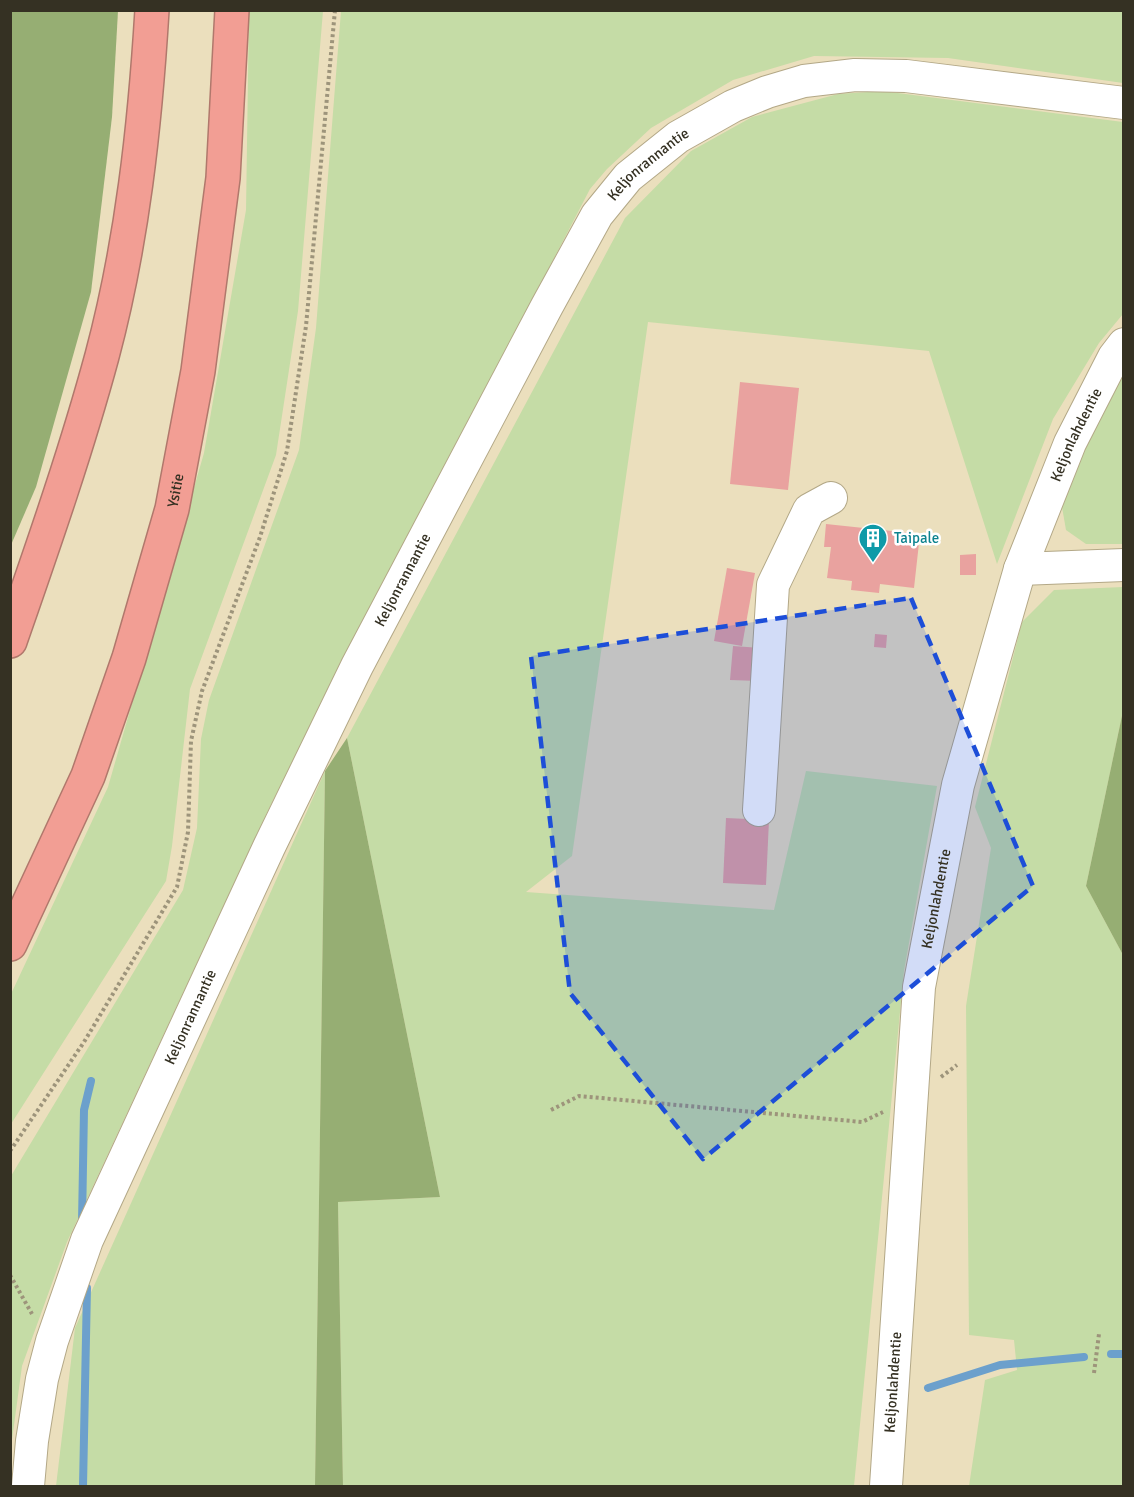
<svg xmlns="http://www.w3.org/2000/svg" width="1134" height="1497" font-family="Signika,sans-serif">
<rect width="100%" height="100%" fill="#ebdfbd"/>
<g fill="#c5dca6">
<path d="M249,11H323L298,311L276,455L190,689L172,846L166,881L11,1124V994L108,787L204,453L246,210Z"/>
<path d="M341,11H1123V83L948,58L814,56L733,80L651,128L607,169L590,189L273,800L67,1242L22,1366L11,1447V1176L183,890L197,828L201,739L209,700L299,450L316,328Z"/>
<path d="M882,91L1123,122V314L1099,343L1053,419L997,564L929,351L648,322L572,856L526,892L774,910L806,771L937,786L904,971L854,1486H343L338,1202L440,1197L347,738L625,218L691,151L752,117L838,94Z"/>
<path d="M1123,376V544H1086L1066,530L1062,507L1094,420Z"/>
<path d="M1123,587V711L1086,886L1123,955V1486H969L985,1380L1017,1370L1014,1340L969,1335L966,1006L991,848L975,807L1022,622L1054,590Z"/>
<path d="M325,771L315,1486H56L75,1328Z"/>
</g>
<g fill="#96ae73">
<path d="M11,10L118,11L112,117L91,292L36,487L11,545Z"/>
<path d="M1123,711V955L1086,886Z"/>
<path d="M347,738L440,1197L338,1202L343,1486H315L325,771Z"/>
</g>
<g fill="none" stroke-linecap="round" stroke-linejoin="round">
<g stroke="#6ca0cc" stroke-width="8">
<path d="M82,1222L84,1110L91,1081"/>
<path d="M1111,1354H1124"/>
<path d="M928,1388L1000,1365L1084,1357"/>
<path d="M83,1486L87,1288"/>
</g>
</g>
<g fill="#e9a29f">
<path d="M740,382L799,388L788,490L730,484Z"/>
<path d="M826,524L920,534L914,588L880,584L879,593L851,590L852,581L827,578L831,547H824Z"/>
<path d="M976,554V575H960V555Z"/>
<path d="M727,568L755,573L742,646L714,641Z"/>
<path d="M875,634L887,635L886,648L874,647Z"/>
<path d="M733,646L761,648L759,681L730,680Z"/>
<path d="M726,818L769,820L766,885L723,883Z"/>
</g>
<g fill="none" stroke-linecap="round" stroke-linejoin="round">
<g stroke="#b3a887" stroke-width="34">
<g id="minor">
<path d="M1020,569L1124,565"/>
<path d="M759,810L773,585L809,510L831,498"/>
<path id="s1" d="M28,1486L32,1441L42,1379L52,1341L87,1240L269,847L357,666L547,306L597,215L628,177L678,137L733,106L767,92L804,81L855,75L906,76L1124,103"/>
<path id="s2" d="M886,1486L919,987L958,785L1020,569L1070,443L1114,357L1124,344"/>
</g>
</g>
<g stroke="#b0786c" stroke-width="36">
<g id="highway">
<path d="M10,641C43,546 76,452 102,356C132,244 145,126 152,10"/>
<path id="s3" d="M10,944L88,776L129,658L172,509L198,371L223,178L232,10"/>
</g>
</g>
<g stroke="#9d947b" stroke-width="4" stroke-dasharray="3 3" stroke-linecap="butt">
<path d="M941,1077L957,1065"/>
<path d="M551,1110L579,1096L862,1122L883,1112"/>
<path d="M10,1151L84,1042L177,887L188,832L191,741L202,691L260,537L287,451L306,326L335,10"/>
<path d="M10,1275L32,1314"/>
<path d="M1094,1373L1099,1334"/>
</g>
<use href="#minor" stroke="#fff" stroke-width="32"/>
<use href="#highway" stroke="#f29e94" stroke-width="33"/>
</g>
<path fill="#1d4ed8" fill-opacity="0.2" stroke="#1d4ed8" stroke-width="4.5" stroke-dasharray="12 8" stroke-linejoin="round" d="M911,598L1033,886L703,1159L570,993L531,656Z"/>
<defs>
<g id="building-pin" transform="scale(1.5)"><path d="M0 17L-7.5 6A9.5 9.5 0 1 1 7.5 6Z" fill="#0f9aa8" stroke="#fff"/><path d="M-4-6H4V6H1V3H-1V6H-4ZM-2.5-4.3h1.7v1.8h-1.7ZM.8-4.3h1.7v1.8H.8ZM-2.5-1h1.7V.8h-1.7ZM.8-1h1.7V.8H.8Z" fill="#fff"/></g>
</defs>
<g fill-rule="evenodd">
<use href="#building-pin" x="873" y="538"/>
</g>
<g text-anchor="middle" stroke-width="5" stroke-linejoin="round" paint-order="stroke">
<g font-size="15" fill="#353123" stroke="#fff">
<text dy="5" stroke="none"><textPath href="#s1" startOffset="1472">Keljonrannantie</textPath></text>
<text dy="5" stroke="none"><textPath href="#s2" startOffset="1076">Keljonlahdentie</textPath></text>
<text dy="5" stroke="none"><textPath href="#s3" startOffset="484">Ysitie</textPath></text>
<text dy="5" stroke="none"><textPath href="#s1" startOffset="986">Keljonrannantie</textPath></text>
<text dy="5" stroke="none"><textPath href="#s2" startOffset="590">Keljonlahdentie</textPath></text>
<text dy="5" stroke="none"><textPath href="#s1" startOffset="500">Keljonrannantie</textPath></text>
<text dy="5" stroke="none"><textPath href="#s2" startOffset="104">Keljonlahdentie</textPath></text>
</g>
<g font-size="15" fill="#0d838f" stroke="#fff" text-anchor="start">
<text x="894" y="543">Taipale</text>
</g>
</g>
<rect width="1134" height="1497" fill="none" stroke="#353123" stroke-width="24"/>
</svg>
